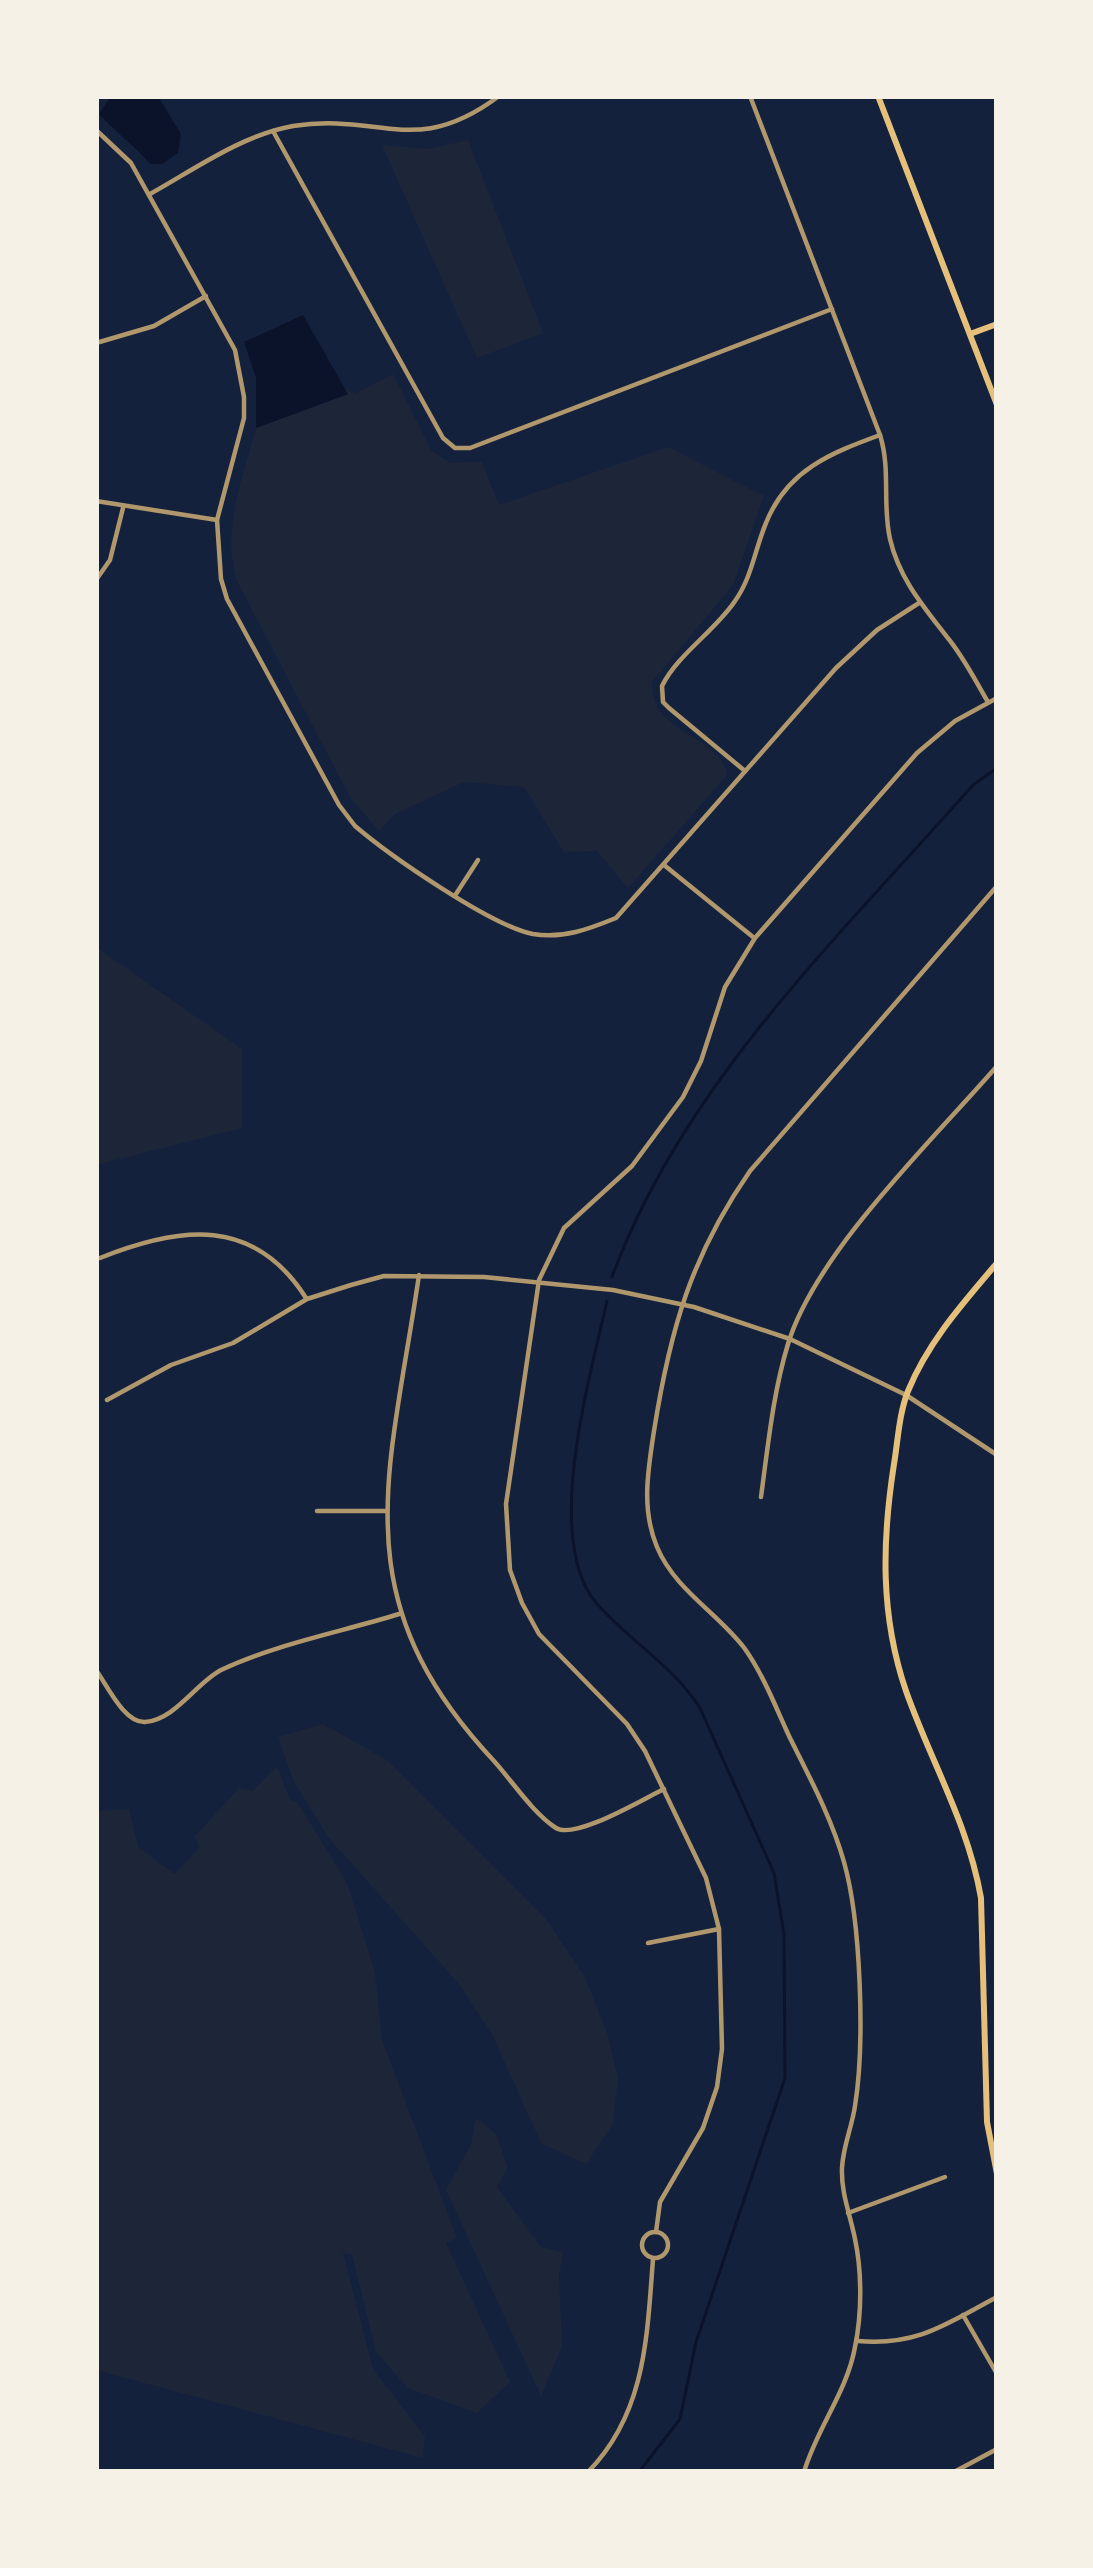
<svg xmlns="http://www.w3.org/2000/svg" width="1093" height="2568" font-family="'Asap Condensed',sans-serif">
<rect width="100%" height="100%" fill="#14213d"/>
<g fill="#1d2539">
<path d="M468,140L543,333L477,358L382,145L428,149Z"/>
<path d="M393,374L431,450L450,463L482,462L499,505L668,447L764,496L733,585L652,682C651,737 719,732 727,775L628,888L597,851L564,852L524,787L464,782L395,814L379,831L351,799L236,579C222,528 243,477 256,428L347,395L344,388L356,393Z"/>
<path d="M96,947L242,1049V1128L96,1165Z"/>
<path d="M323,1724L387,1760L546,1919L585,1977L607,2033L618,2078L613,2124L586,2164L541,2143L493,2036L459,1984L328,1837L294,1782L278,1737Z"/>
<path d="M277,1766L290,1800L297,1802L347,1883L375,1972L382,2040L457,2238L446,2243L510,2382L477,2413L408,2388L376,2352L352,2255L343,2253L373,2369L425,2437L423,2458L96,2370V1811L129,1809L138,1847L174,1874L199,1848L195,1836L239,1788L253,1791Z"/>
<path d="M476,2118L496,2134L508,2167L497,2187L541,2247L563,2252L559,2276L562,2346L541,2396L446,2190L471,2144Z"/>
</g>
<g fill="#0b132b">
<path d="M111,96H158L181,134L178,153L162,164H150C134,145 114,131 99,114Z"/>
<path d="M303,315L348,394L256,428V378L244,342Z"/>
</g>
<g fill="none" stroke-linecap="round" stroke-linejoin="round">
<g stroke="#0b132b" stroke-width="3">
<path d="M612,1277C682,1085 840,936 973,785L997,768"/>
<path d="M607,1301C590,1378 542,1540 597,1604C630,1641 673,1666 700,1708L774,1873L784,1934L785,2078L696,2342L680,2419L639,2472"/>
</g>
<g stroke="#b1986c" stroke-width="4.5">
<path d="M750,96L880,435C891,470 882,504 890,539C899,578 923,606 947,637C963,656 975,680 988,702"/>
<path d="M96,130L131,163L235,350L244,397V418L217,520L221,579L227,599L339,805L355,826C389,855 491,926 533,934C563,939 589,929 616,918L836,668L877,630L919,603"/>
<path d="M273,131L443,438L455,448H470L832,309"/>
<path d="M150,194C195,169 242,135 293,126C380,112 415,159 499,96"/>
<path d="M96,343L154,326L206,296"/>
<path d="M96,501L217,520"/>
<path d="M96,580L110,560L123,508"/>
<path d="M745,771L669,708L663,702L662,686C678,654 715,631 735,601C752,577 755,549 766,523C787,470 831,453 880,435"/>
<path d="M664,865L753,937"/>
<path d="M456,894L478,860"/>
<path d="M100,1258C180,1226 254,1216 306,1298"/>
<path d="M419,1275C390,1474 340,1597 494,1761C512,1781 533,1813 556,1828C575,1840 643,1799 664,1789"/>
<path d="M107,1400L171,1365L233,1343L307,1299L351,1285L384,1276L484,1277L613,1290L694,1307L790,1339L906,1395L997,1455"/>
<path d="M761,1497C768,1446 773,1393 788,1344C816,1252 933,1140 997,1066"/>
<path d="M317,1511H387"/>
<path d="M96,1670C107,1685 124,1723 145,1722C175,1720 196,1683 221,1670C276,1644 341,1632 399,1614"/>
<path d="M648,1943L719,1929"/>
<path d="M848,2213L945,2177"/>
<circle cx="655" cy="2245" r="13"/>
<path d="M656,2232L660,2202L703,2128L717,2087L722,2049L719,1929L706,1878L645,1751L627,1724L539,1634L522,1603L510,1570L506,1504L539,1280L564,1228L632,1166L683,1097L701,1061L725,987L755,938L917,753L955,721L997,698"/>
<path d="M963,2315L997,2374"/>
<path d="M858,2341C918,2346 946,2324 997,2297"/>
<path d="M588,2472C646,2413 647,2336 653,2259"/>
<path d="M804,2472C817,2428 847,2392 855,2347C862,2313 862,2272 855,2239C850,2214 841,2193 842,2168C843,2146 852,2127 855,2106C865,2044 861,1922 844,1862C832,1819 810,1778 790,1738C776,1708 764,1676 745,1649C718,1613 675,1590 657,1547C641,1509 648,1470 654,1431C670,1330 691,1256 750,1171L997,886"/>
<path d="M954,2472L997,2449"/>
</g>
<g stroke="#e5c07b" stroke-width="6">
<path d="M878,96L997,405"/>
<path d="M970,334L997,324"/>
<path d="M997,1263C963,1303 928,1342 908,1391C899,1414 898,1440 894,1464C882,1541 880,1615 906,1691C931,1762 968,1823 981,1898L987,2122L997,2174"/>
</g>
</g>
<rect width="1093" height="2568" fill="none" stroke="#f6f1e7" stroke-width="198"/>
</svg>
